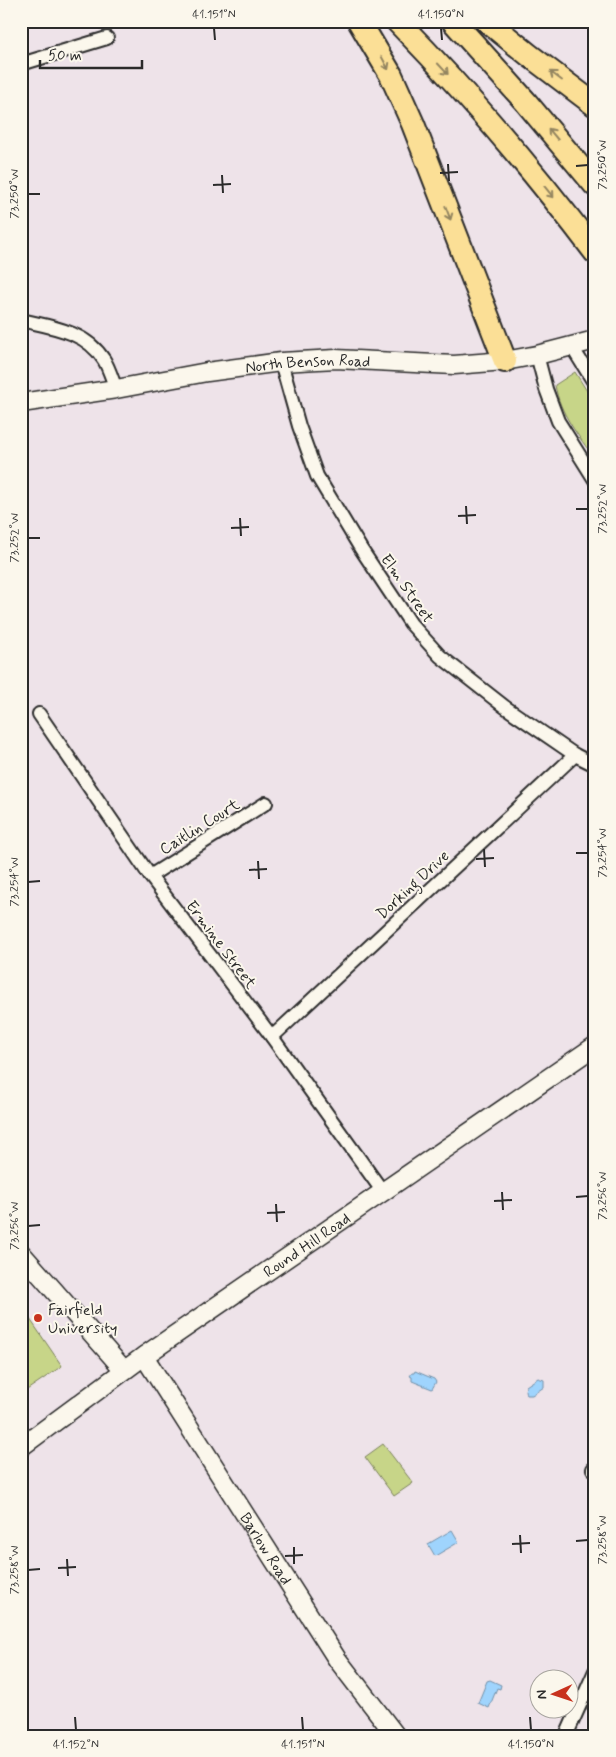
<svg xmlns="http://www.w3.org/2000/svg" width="616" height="1757" font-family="Mynerve,sans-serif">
<rect width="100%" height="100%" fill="#eee3e9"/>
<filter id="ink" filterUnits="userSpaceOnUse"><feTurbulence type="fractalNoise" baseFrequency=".02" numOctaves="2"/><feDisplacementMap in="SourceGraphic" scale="10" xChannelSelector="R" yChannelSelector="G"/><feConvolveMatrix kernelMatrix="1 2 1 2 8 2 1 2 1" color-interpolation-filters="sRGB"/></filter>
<g filter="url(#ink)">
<g fill="#c7d588" stroke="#79805a">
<path d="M575,372L595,404V459C578,435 560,414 555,385Z"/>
<path d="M21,1306L62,1366L21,1394Z"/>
<path d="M383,1444L413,1483L394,1496L365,1457Z"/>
</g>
<g fill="#9fd4fd" stroke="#7190a9">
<path d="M415,1371L434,1379L436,1382L432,1389L412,1381V1377L410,1376L412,1373H414Z"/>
<path d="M538,1378L544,1380V1387L532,1395H527L525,1391L526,1386Z"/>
<path d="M452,1530L459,1542L435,1556L428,1544Z"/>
<path d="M490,1680L501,1685L500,1689L497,1688L489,1708L478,1703L487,1681Z"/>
</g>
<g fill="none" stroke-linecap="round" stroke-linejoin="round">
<g stroke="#2b2b2b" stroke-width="16">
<g id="street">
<path d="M21,64L107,38"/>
<path d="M21,320C52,327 86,331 104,360C109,368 112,379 116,389"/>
<path d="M572,347L595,384"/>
<path d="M537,355L546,389L558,421L595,480"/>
<path d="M281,362L299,426L317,476L361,549L411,624L440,656L505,707L575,755L595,765"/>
<path d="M39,714L150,876L272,1037L383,1192"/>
<path d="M150,876L266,803"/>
<path d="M272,1037L575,755"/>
<path d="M593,1469L595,1470"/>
<path d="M566,1736L595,1671"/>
</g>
</g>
<g stroke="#2b2b2b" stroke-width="21">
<g id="secondary">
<path id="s1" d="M21,403L116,389L207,372L281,362L336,359L454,365L505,361L537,355L595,340"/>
<path d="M21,1253L124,1370"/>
<path id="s2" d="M144,1356L337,1659L396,1736"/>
<path id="s3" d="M21,1447L144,1356L595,1046"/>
</g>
</g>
<g stroke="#2b2b2b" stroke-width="26">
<g id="highway">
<path d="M359,21L391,75L413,124L505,361"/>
<path d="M397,21C468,94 534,171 595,252"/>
<path d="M453,21L525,101L595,185"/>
<path d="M487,21L529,55L595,105"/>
</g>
</g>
<use href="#street" stroke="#fbf7ec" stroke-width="12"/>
<use href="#secondary" stroke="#fbf7ec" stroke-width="18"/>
<use href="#highway" stroke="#fbdf96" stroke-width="22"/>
</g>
<defs><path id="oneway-shaft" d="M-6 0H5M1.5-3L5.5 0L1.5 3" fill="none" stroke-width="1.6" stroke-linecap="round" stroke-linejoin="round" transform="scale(1.25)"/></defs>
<g stroke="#938560">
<use href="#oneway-shaft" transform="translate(385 63) rotate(62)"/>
<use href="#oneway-shaft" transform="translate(443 69) rotate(47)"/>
<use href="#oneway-shaft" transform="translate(556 76) rotate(-143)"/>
<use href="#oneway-shaft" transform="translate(553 134) rotate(-130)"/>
<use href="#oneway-shaft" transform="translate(549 192) rotate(51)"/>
<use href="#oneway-shaft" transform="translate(448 213) rotate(69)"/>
</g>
</g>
<path fill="none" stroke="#2b2b2b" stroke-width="2" d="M214,28L215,40M441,28L442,40M448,164L449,181M576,166L588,165M440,173L458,172M222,175L223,193M213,185L231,184M28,194H40M466,506L467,524M576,509H588M458,516L476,515M240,518L241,536M231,528L249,527M28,538H40M484,849L485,867M576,853H588M476,859L494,858M258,861L259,879M249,870L267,869M28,882L40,881M502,1192L503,1210M576,1197L588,1196M494,1201L512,1200M276,1204L277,1222M267,1213L285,1212M28,1226L40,1225M520,1535L521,1553M576,1541L588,1540M512,1544L530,1543M294,1547V1564M285,1556L303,1555M67,1559L68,1576M58,1568L76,1567M28,1570L40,1569M75,1717L76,1730M302,1717L303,1730M530,1717L531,1730"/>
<circle fill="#c8321e" stroke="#fbf7ec" stroke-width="2" cx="38" cy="1318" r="5"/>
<g text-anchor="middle" stroke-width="4" stroke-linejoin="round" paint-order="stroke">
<g font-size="16" fill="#2b2b2b" stroke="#fbf7ec">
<text dy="6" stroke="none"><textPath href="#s1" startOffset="290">North Benson Road</textPath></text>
<text transform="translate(408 588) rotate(55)" y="6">Elm Street</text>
<text transform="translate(199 826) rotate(-32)" y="6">Caitlin Court</text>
<text transform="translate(412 884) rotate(-43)" y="6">Dorking Drive</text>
<text transform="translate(222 944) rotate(53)" y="6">Ermine Street</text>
<text dy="6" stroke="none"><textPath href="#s3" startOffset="350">Round Hill Road</textPath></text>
<text dy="6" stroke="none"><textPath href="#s2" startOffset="228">Barlow Road</textPath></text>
</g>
<g font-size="16" fill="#2b2b2b" stroke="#fbf7ec" text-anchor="start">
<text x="48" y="1315">Fairfield<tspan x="48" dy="18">University</tspan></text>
</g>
</g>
<rect width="616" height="1757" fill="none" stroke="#fbf7ec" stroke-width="55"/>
<g transform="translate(554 1694) rotate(267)"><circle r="24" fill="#fbf7ec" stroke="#a8a59f"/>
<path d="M0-4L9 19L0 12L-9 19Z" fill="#c8321e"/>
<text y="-8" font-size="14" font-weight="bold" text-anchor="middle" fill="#2b2b2b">N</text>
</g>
<path d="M40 60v8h102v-8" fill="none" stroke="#2b2b2b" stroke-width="2.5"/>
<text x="48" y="60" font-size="15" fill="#2b2b2b" stroke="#fbf7ec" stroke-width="4" paint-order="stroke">50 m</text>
<rect x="28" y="28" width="560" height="1702" fill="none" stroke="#2b2b2b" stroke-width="2"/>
<g font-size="12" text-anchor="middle" fill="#2b2b2b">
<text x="214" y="18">41.151°N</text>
<text x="441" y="18">41.150°N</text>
<text transform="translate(602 165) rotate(-90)" y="4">73.250°W</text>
<text transform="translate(14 194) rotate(-90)" y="4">73.250°W</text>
<text transform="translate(602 509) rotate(-90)" y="4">73.252°W</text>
<text transform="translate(14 538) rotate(-90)" y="4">73.252°W</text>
<text transform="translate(602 853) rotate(-90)" y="4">73.254°W</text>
<text transform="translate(14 882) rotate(-90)" y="4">73.254°W</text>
<text transform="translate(602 1196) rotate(-90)" y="4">73.256°W</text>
<text transform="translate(14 1226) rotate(-90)" y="4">73.256°W</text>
<text transform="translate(602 1540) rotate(-90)" y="4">73.258°W</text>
<text transform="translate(14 1570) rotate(-90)" y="4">73.258°W</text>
<text x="76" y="1748">41.152°N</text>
<text x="303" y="1748">41.151°N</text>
<text x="531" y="1748">41.150°N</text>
</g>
</svg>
